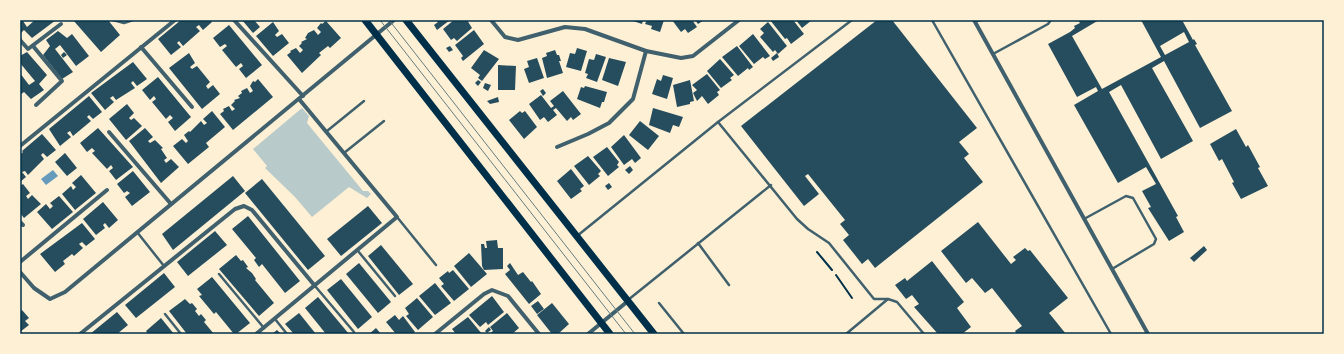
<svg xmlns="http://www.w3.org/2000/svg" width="1344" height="354" font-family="'Sofia Sans Condensed',sans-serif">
<rect width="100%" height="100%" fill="#fdf0d5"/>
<path fill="#b9caca" d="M302,108L309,116L307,123L363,191H368L371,194L367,198L349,187L312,217L295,197L265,168L267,166L253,149Z"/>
<path fill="#669bbc" d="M53,170L58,176L46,185L41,179Z"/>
<g fill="#264d5e" fill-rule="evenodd">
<path d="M20,20H24L23,21L27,27L35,20H56L32,38L24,30L20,34Z"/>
<path d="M73,20H108L120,35L101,52Z"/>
<path d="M181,20H210L212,22L203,30L199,25L196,27L200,31L183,46L179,41L177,43L181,47L171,55L158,39Z"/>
<path d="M242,20H254L260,27L253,33Z"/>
<path d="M436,20H450L437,30L434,25L438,22Z"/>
<path d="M454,20H467L472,28L457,41L454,38L451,40L443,29Z"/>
<path d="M630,20H643L642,24Z"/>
<path d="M647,20H664L660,32L651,29L652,26L645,24Z"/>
<path d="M672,20H692L697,27L688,33L685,29L681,32Z"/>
<path d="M695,20H704L698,24Z"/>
<path d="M770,20H793L804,34L791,44L787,38L785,39Z"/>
<path d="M796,20H812L802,28Z"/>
<path d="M877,20H892L977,128L959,142L969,154L964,158L983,182L875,268L868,259L862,264L843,240L849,235L840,224L845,220L808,174L805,176L819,194L804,206L741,126Z"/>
<path d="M1078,20H1099L1072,36L1102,89L1161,57L1141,20H1182L1193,40L1194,39L1197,44L1195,45L1232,111L1200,128L1164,61L1152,68L1193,141L1161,159L1121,85L1109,92L1178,216L1176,217L1184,232L1169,241L1148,208L1151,207L1142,191L1156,184L1146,167L1118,183L1074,105L1098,91L1096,87L1077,97L1048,44L1070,32L1075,28L1074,26L1080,23ZM1184,32L1189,42L1165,55L1160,46Z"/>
<path d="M326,21L341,38L330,48L328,46L319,53L321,55L302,73L287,55L291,52L290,51L296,48L300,53L303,50L299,46L302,43L301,42L307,39L305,38L308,33L314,30L318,35L321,32L317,28L321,23L322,24Z"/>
<path d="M273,22L279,31L275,35L277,37L282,34L289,43L273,56L256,36Z"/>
<path d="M768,22L787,46L778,54L775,50L773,52L760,37L764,33L760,29Z"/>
<path d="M229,25L262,65L246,78L239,69L243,66L241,63L236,67L222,50L227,46L225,44L220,47L213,38Z"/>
<path d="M474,30L484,44L463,61L461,58L463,56L455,45Z"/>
<path d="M58,31L67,38L72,34L89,56L76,66L60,45L55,49L73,72L62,79L43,55L50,46L46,40Z"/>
<path d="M753,34L770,56L765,59L763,57L754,64L739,46Z"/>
<path d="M450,46L453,50L449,52L446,48Z"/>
<path d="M737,46L753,67L749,70L748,68L738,76L722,57Z"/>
<path d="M577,48L587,51L581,71L566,67L570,53L575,54Z"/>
<path d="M484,50L499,59L482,81L478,78L480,75L471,68Z"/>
<path d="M555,50L557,55H559L561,61H559L563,73L547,78L542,58L547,56L546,53Z"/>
<path d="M27,52L47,75L39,84L44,90L31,99L24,92L20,95V73L29,85L35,81L20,63V56Z"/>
<path d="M64,52L67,55L63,58L61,55Z"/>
<path d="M189,53L195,63L190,67L192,69L197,66L210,82L206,86L208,89L213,85L220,94L202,109L169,68Z"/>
<path d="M777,53L779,57L773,61L771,58Z"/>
<path d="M596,54L606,57L597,82L586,78L588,74L585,73L589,59L594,60Z"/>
<path d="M537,58L544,78L529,83L524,69L529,67L527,61Z"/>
<path d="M609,58L626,62L618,86L602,80Z"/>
<path d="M720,59L734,75L730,78L732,80L721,88L707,71Z"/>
<path d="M133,62L147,79L137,86L133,81L131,83L135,88L116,100L113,96L110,98L114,102L105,110L91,93Z"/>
<path d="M498,65L516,66L515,90H498Z"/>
<path d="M707,74L720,90L717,92L719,95L708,104L702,96L697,101L693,93L697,90L692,85Z"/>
<path d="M663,75L673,78L667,99L652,94L657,79L661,81Z"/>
<path d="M158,77L191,117L175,131L168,122L173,118L170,115L166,119L152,102L156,99L154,96L150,100L142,90Z"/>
<path d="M258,79L273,97L233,130L220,114L224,111L223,109L229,106L232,111L235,109L231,105L235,101L234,100L240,98L238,96L242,93L241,91L247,88L250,93L253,91L250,86L253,81L255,82Z"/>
<path d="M478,80L481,82L478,86L475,83Z"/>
<path d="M690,80L694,101L690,102V104L677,107L673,85Z"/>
<path d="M485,83L491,85L488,91L483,88Z"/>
<path d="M585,86L607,92L604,102H602L600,108L577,99L581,87L584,88Z"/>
<path d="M543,89L546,93L543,96L540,91Z"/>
<path d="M563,91L581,114L573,120L571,117L567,121L556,108L553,110L557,115L548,122L544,117L540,120L529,104L541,95L551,108L554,106L550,101Z"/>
<path d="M89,96L102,112L93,119L89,115L87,117L91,121L73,136L70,131L67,133L71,137L60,146L49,129Z"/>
<path d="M498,97L499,102L490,104L487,101Z"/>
<path d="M127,104L134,113L129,118L131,120L134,118L142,126L126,140L109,119Z"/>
<path d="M653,108L683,117L679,127L673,125L670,133L649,125Z"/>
<path d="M212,111L225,127L206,143L209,147L188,164L173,146L182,139L186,143L188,141L184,135L189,131L190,132L201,121L204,125L207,123L203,119Z"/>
<path d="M520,111L522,113L525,111L537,127L524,139L509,120Z"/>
<path d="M640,121L659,136L648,150L629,135Z"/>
<path d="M98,128L133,167L116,180L109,171L113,168L111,165L107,169L92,153L95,151L92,148L87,152L80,143Z"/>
<path d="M145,128L153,137L148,141L150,143L155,140L163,148L161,149L167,158L164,160L166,163L171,159L179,167L161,183L129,141Z"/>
<path d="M1236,129L1246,147L1248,145L1260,167L1258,168L1268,186L1241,199L1232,183L1234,182L1222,159L1219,161L1210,144Z"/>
<path d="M42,134L56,150L47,157L43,153L41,155L44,159L28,175L25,171L22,172L26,177L20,182V155L23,152L22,151Z"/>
<path d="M624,135L641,158L635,163L632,159L624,165L611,147Z"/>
<path d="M607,147L619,162L617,165L619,167L608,176L593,157Z"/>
<path d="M65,153L77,168L67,176L55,162Z"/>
<path d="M588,156L601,171L598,174L600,176L589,185L574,166Z"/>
<path d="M630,166L633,170L629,174L625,170Z"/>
<path d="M571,169L584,186L580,189L582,191L571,199L557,181Z"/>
<path d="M133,171L150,192L132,206L125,197L130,193L127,191L124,193L117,184Z"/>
<path d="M81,175L96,193L75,210L62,194L71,186L73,190L76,187L72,183Z"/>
<path d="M233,176L245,191L173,250L162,234Z"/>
<path d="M262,179L325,256L308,270L245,193Z"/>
<path d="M609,183L612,187L608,190L605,186Z"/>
<path d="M23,184L30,193L26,196L28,199L32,195L41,204L24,218L20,213V186Z"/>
<path d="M59,196L73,212L52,229L37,212L46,204L50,209L53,206L50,203Z"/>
<path d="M103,202L118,220L109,228L105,223L103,225L105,228L96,235L83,219Z"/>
<path d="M368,206L382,223L341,256L327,239Z"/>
<path d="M248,216L300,281L285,293L262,264L259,267L254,260L256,258L232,229Z"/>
<path d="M978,222L1011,264L1016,260L1013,257L1025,248L1028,251L1030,250L1068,298L1049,313L1066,334H1017L1015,331L1022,326L992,288L985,293L972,278L966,283L941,251Z"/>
<path d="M82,223L95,239L86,246L82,242L79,244L83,248L74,256L72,254L63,261L65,264L55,272L40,254Z"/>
<path d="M215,231L227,245L188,276L177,262Z"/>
<path d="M497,240L498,248H503V269L484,270L482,266L481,244H484L485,248H487L486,241Z"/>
<path d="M381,245L413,284L399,295L368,256Z"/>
<path d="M1204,246L1207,250L1194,262L1190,258Z"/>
<path d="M469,253L487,274L471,287L454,266Z"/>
<path d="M236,255L241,261L243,260L248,267L246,268L252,273L256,279L255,280L274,303L259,316L219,269Z"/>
<path d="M932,261L964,302L957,308L971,327L962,334H938L914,307L919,304L912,295L906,299L895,285L905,278L907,281Z"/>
<path d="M359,263L391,302L378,313L346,274Z"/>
<path d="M510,263L518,275L523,272L531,282L532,281L541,294L529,304L505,274L510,270L507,266Z"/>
<path d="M453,270L469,289L454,301L441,286L444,284L439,278L448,271L449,273Z"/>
<path d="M164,273L175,287L136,318L125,305Z"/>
<path d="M212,277L250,323L236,334H234L216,312L214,314L199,296L202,295L197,289Z"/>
<path d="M341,279L372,317L358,329L327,290Z"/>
<path d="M435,283L451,303L435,315L419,296Z"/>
<path d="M492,296L504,312L488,325L486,322L480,327L469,315Z"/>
<path d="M318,297L349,334H326L305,308Z"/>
<path d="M417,298L433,317L418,330L406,316L409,314L405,308Z"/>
<path d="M185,299L190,304L192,303L197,309L195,311L199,316L201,314L206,320L204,322L214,334H187L169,311Z"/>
<path d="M538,301L544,309L537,314L531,306Z"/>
<path d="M552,303L569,324L558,334H552L537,315Z"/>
<path d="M22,310L29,318L25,321L29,325L20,332V312Z"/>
<path d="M117,312L128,325L117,334H90Z"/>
<path d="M299,313L316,334H294L285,324Z"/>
<path d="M507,313L519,328L512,334H489L493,331L490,327Z"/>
<path d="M395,315L399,320L403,316L415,332L412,334H396L386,322Z"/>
<path d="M468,317L482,334H456L452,329Z"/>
<path d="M161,318L174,334H148L146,331Z"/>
<path d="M489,327L491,330L487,333L485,331Z"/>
<path d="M376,328L381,334H369Z"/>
<path d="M277,330L281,334H272Z"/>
</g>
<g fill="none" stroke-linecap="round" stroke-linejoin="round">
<g stroke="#003049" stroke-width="2">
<path d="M817,252L832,270"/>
<path d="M836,275L852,298"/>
</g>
<g stroke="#3f606c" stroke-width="2.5">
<path d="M113,20L124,23L133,20"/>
<path d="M932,20L1111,334"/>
<path d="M975,21L982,20"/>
<path d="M993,54L1048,24L1051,20"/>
<path d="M718,122L797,219L808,229L829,243L874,299H888L897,302L924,334"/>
<path d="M327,131L364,101"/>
<path d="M344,153L384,121"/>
<path d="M397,217L436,265"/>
<path d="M1084,219L1126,196L1133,198L1156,239L1154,244L1112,269"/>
<path d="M137,232L164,266"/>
<path d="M577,236L718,122L852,20"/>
<path d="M698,243L729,285"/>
<path d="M358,251L395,296"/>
<path d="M219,274L264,328"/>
<path d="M315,286L354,332"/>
<path d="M628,300L771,185"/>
<path d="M659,303L684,334"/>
<path d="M165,314L181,334"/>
<path d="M275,319L287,334"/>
<path d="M846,334L888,299"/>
</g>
<g stroke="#3f606c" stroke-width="4">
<path d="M234,20L303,96"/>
<path d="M491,20L505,37L518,40L565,27L585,29L646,51L681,58L693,56L739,20"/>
<path d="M974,20L1148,334"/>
<path d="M20,40L28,49L61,24"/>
<path d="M33,46L62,81L36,105"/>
<path d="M141,47L192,107"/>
<path d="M109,132L171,204"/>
<path d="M20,146L175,20"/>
<path d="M557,147L588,134L609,123L633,99L646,51"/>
<path d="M20,222L23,225"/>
<path d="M20,262L107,190"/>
<path d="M20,272L34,288L50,299L65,292L394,20"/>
<path d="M80,334L235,209L244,206L252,210L315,286"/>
<path d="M256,334L397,217L299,99"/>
<path d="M435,334L484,294L492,290L508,296L539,334"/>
<path d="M588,334L628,301"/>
</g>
<g stroke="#003049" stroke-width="7">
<path d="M365,20L610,334"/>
<path d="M406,20L654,334"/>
</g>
<g stroke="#657d81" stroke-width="1">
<path d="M380,20L626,334"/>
<path d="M389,20L635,334"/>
</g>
</g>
<rect width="1344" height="354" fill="none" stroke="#fdf0d5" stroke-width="42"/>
<rect x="21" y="21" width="1302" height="312" fill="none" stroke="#003049" stroke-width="1.5"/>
</svg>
